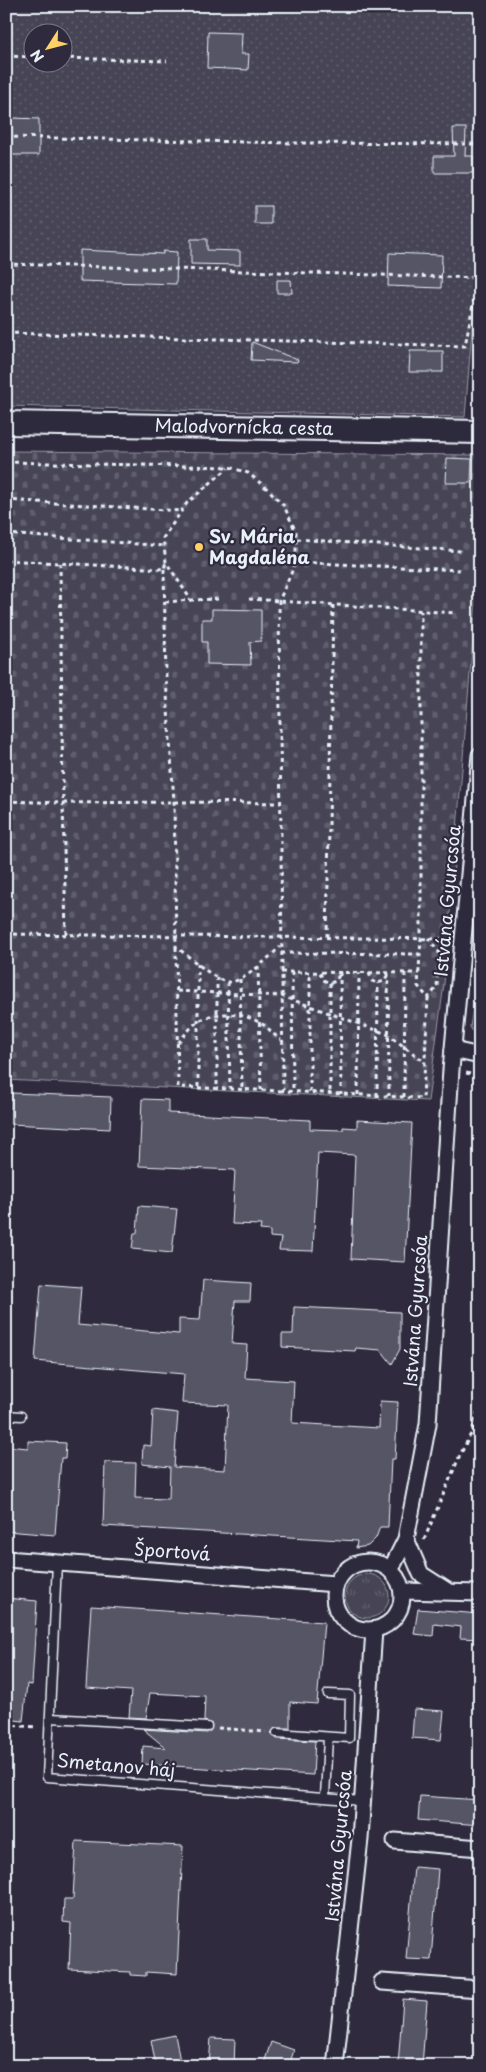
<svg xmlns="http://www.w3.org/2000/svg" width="486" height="2072" font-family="'Playpen Sans',sans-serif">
<defs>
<pattern id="grass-tufts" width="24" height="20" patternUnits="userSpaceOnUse" patternTransform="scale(1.25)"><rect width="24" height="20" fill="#464455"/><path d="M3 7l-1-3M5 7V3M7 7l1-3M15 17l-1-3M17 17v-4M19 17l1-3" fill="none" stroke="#615f6e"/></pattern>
<pattern id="forest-crowns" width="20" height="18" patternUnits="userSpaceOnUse" patternTransform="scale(1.25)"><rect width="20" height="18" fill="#464455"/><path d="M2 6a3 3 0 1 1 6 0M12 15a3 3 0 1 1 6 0" fill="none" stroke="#615f6e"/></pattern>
<pattern id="cemetery-stones" width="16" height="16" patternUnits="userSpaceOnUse" patternTransform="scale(1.25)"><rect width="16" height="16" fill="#464455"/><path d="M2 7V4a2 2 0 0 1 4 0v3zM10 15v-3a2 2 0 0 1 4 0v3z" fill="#615f6e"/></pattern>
<pattern id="garden-dots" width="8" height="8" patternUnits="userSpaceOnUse" patternTransform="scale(1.25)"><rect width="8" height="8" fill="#464455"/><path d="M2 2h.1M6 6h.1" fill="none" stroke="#615f6e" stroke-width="1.8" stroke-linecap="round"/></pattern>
</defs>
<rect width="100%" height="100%" fill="#2f2a3d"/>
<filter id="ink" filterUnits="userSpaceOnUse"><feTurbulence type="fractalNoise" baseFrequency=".02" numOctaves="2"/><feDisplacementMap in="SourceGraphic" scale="10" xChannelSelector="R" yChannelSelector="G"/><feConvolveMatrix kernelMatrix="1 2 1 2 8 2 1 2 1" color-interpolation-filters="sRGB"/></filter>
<g filter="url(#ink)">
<circle fill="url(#grass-tufts)" stroke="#979aa6" cx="367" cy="1596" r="22"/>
<path fill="url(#forest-crowns)" stroke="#979aa6" d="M480,964V1043L470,1027Z"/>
<path fill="url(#cemetery-stones)" stroke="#979aa6" d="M6,451L480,455V525L475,614L444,984L428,1101L6,1080Z"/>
<path fill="url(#garden-dots)" stroke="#979aa6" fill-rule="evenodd" d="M6,6H480V228L465,417L6,406ZM32,32H62V62H32Z"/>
<g fill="#575565" stroke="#e8f1f8">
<path d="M208,32L242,33L241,54H249L248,70L207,68Z"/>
<path d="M12,118L39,119V155H12Z"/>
<path d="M453,128H466L465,156H473V173H434V156H454Z"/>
<rect x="255" y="206" width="16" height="18"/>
<path d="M191,239H207V250L240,251V265L191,264Z"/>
<path d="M80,250L163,254V251L177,252L176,284L80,281Z"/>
<path d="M389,253L442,255L441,288L388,286Z"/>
<path d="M277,280H291L292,293H277Z"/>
<path d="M252,342L298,360L297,362L251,360Z"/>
<path d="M410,351H443V372H409Z"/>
<path d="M447,458L472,459L471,483H446Z"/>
<path d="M212,609L261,610V641L250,642L251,665L207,664V642H202V619H212Z"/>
<path d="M11,1093L111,1097L110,1129L10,1124Z"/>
<path d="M142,1099L168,1100V1113L310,1120V1129L343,1130V1127L357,1128V1120L412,1123L405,1262L351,1259L355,1155L318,1153L313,1251L279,1250L281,1238L270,1237V1231L260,1230L261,1225L232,1224L235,1170L139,1166Z"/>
<path d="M139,1206L177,1209L172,1253L132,1249L134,1233H137Z"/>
<path d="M203,1280L251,1283L250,1301H235L232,1344L247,1345L245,1378L294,1381L292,1423L379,1428L380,1401L398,1402L395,1459H391L388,1527H380L376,1538L368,1546L356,1548L357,1541L341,1540L103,1526L105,1462L136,1463L135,1498L169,1499L170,1467L142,1464L143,1445L151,1446L153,1410L178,1413L174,1467L225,1470L228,1405L182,1403L184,1374L35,1361L41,1284L81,1287L78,1325L179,1334V1319L200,1320Z"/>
<path d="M294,1307L400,1312V1349L392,1364L381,1350L356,1348L355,1351L282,1347V1334H293Z"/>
<path d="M28,1441L66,1443L65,1458H61L55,1535L6,1531V1446L28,1448Z"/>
<path d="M6,1598L37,1601L32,1685L27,1684L23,1721L6,1719Z"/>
<path d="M91,1606L324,1622L317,1704L290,1702V1728H275L271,1733L277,1739L315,1741L313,1775L142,1764L143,1746L166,1748L143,1729L207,1733L211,1730L212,1724L204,1721L205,1696L150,1693L146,1718L129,1717L131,1691L86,1688Z"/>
<path d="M418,1609L480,1614V1639L460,1638L461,1627L434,1624L433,1636L414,1634Z"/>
<path d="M414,1709L444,1711L441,1740L412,1738Z"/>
<path d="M420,1796L480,1800V1825L418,1820Z"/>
<path d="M76,1841L183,1846L177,1974L146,1972V1976L130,1975V1972L69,1969L71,1923L63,1922L64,1899H73Z"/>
<path d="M414,1867L438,1869L431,1960L406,1959Z"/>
<path d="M403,1999L427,2001L422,2066H398Z"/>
<path d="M175,2035L181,2066H156L151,2040Z"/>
<path d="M211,2038L235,2039L234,2066H209Z"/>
<path d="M271,2042L294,2050L289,2066H263Z"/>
</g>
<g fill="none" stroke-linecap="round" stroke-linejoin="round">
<g stroke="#e8f1f8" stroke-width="11">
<g id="lane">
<path d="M6,1415L21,1416"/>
<path d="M57,1563L47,1777L363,1801"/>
<path d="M51,1718L207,1727"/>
<path d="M277,1733L349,1738L350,1695L328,1694"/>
<path d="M325,1797L328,1737"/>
</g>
</g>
<g stroke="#e8f1f8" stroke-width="19">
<g id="street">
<path d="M453,1050L480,1056"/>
<path d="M406,1539L421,1574L446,1590"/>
<path d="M6,1559L336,1584"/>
<circle cx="368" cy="1596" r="34"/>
<path d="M391,1569L406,1539L428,1424L451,1070L480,755"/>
<path d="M402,1591L480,1593"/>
<path d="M395,1841L480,1848"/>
<path d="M382,1982L480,1989"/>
<path d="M335,2066L360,1839L374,1630"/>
</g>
</g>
<g stroke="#e8f1f8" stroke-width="26">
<g id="secondary">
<path id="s1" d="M6,423L480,432"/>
</g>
</g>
<g stroke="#e8f1f8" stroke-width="3" stroke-dasharray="4 4" stroke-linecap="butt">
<path d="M6,56L32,57"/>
<path d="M62,58L167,61"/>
<path d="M6,137L292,143L480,144"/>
<path d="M6,264L479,278"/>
<path d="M6,333L465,346L478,278L480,237"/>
<path d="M6,462L229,467L248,473L270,491L284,506L296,532V562L279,601L283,1091L423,1098L428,998L418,986L421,938V611"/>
<path d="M6,500L182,511"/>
<path d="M6,534L164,546"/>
<path d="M297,539L461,551"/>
<path d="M6,560L164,569L166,562"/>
<path d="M296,562L460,570"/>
<path d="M60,563L63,803L174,802L281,803"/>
<path d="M164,569L166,679L174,802L176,947C188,955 215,981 228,982C244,983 269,957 280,947"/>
<path d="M218,599L191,600L166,562L163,538L187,503L228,468"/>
<path d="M249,599L456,613"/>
<path d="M165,602L191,600"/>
<path d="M6,801L63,803L66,934"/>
<path d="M6,934L449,939"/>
<path d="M327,937L333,605"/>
<path d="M428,938L439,952L437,987L428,998"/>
<path d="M176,947L178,1087L283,1091"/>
<path d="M281,953L420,954"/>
<path d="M6,963L8,934"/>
<path d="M198,963V1088"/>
<path d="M258,966L261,1090"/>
<path d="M281,972L419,973"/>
<path d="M292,972L293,1092"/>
<path d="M340,972L341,1094"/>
<path d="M320,973L323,980L330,983L336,981L340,973"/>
<path d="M369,973L372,981L378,983L384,981L387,976"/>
<path d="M388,973L389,1096"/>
<path d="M217,977V1088"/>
<path d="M240,979L242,1090"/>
<path d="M228,982L230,1089"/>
<path d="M330,983V1094"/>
<path d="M177,991L282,996L387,1034L425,1062"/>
<path d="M178,1043C184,1036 189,1029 196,1023C213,1010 243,1012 260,1023C269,1027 273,1035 281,1040"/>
<path d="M466,1073L480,1076"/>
<path d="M310,1092V972"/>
<path d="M358,1095L359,973"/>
<path d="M377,1096L378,983"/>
<path d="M404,1097L405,973"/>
<path d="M424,1540L460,1455L472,1432L480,1403"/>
<path d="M6,1725L38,1727"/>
<path d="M218,1728L266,1732"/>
</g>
<use href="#lane" stroke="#2f2a3d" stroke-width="8"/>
<use href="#street" stroke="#2f2a3d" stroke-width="15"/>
<use href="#secondary" stroke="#2f2a3d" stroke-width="22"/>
</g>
</g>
<circle fill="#ffd166" stroke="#2f2a3d" stroke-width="2" cx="199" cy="547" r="5"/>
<g text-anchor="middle" stroke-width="4.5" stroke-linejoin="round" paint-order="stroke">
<g font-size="18" fill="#e8f1f8" stroke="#2f2a3d">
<text dy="6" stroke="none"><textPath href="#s1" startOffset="238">Malodvornícka cesta</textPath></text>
<text transform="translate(448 901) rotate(-85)" y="6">Istvána Gyurcsóa</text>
<text transform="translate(416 1311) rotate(-86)" y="6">Istvána Gyurcsóa</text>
<text transform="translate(172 1552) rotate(4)" y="6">Športová</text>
<text transform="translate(116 1766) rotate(5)" y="6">Smetanov háj</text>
<text transform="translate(339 1846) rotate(-85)" y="6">Istvána Gyurcsóa</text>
</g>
<g font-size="18" font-weight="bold" fill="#e8f1f8" stroke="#2f2a3d" text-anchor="start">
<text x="209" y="543">Sv. Mária<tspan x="209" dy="21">Magdaléna</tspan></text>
</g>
</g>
<rect width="486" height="2072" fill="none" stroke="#2f2a3d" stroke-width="25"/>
<rect x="12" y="12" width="461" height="2047" fill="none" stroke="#e8f1f8" stroke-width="2" filter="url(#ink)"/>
<g transform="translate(48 48) rotate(234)"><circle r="24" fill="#2f2a3d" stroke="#797a88"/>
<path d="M0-4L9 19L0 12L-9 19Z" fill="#ffd166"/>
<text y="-8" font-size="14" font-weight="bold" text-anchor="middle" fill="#e8f1f8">N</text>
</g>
</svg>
